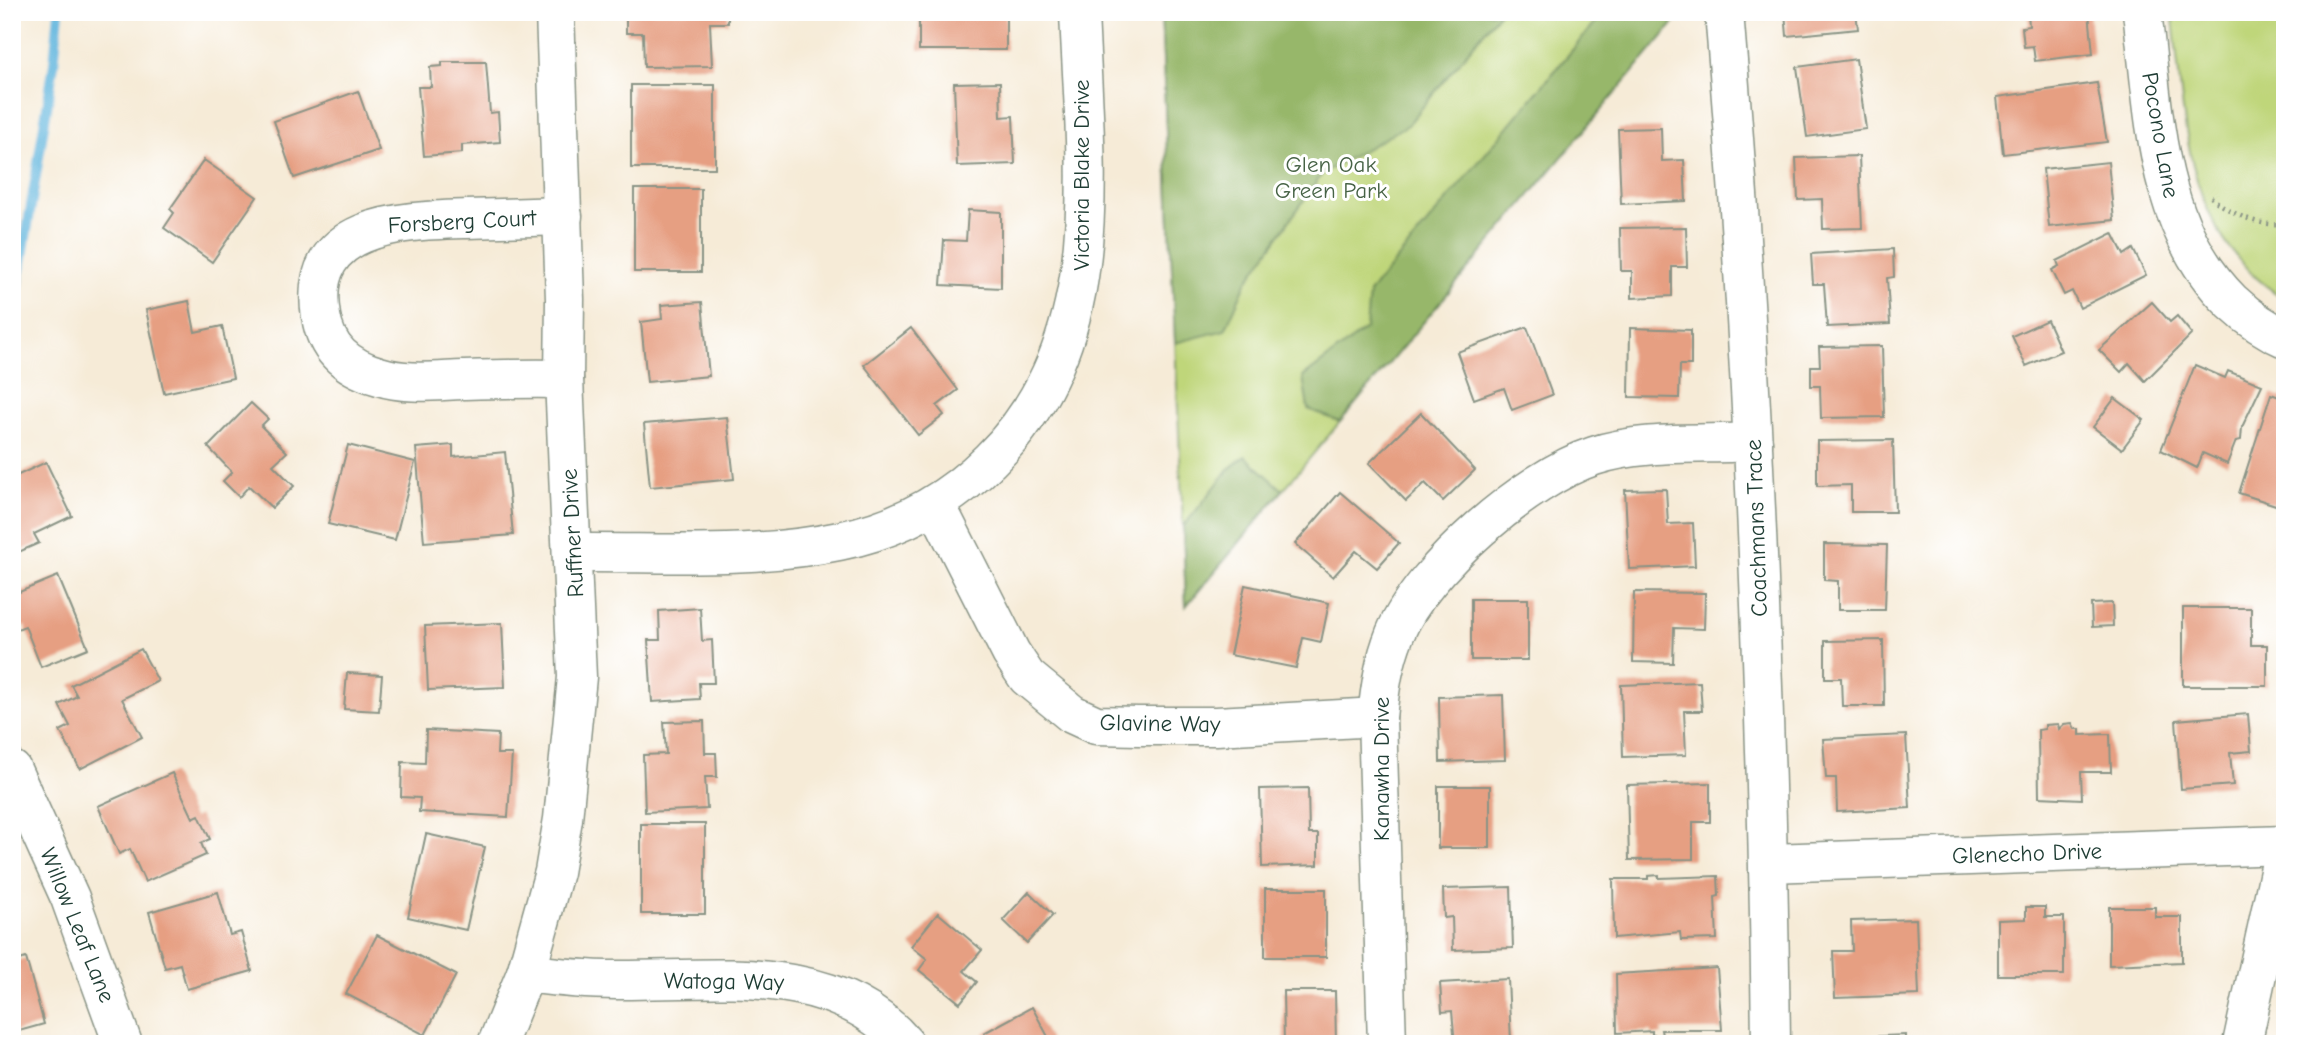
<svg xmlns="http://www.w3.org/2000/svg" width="2297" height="1056" font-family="'Comic Neue',sans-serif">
<rect width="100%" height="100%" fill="#fff"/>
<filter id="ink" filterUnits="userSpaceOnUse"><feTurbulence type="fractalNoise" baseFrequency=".0143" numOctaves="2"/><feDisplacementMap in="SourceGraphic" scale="14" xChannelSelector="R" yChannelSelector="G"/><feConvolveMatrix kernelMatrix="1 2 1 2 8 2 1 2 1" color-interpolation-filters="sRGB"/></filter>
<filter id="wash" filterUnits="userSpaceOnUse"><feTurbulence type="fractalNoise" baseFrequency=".00686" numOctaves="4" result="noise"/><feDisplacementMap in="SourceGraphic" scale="28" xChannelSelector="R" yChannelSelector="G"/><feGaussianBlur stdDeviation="1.57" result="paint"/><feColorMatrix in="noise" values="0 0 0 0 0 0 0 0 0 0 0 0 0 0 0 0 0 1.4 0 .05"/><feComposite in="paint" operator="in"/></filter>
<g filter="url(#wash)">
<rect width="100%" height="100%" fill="#f6ebd7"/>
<g fill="#bfd67a" stroke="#6f8a57" stroke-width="2">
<path d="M1161,12H1683L1186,606L1183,527Z"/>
<path d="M2172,12H2285V299C2181,235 2186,120 2172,12Z"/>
</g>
<g fill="#97b76a" stroke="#5b7a4f" stroke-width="2">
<path d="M1161,12H1500L1408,125L1323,173L1246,283L1225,330L1175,343Z"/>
<path d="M1604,12H1673L1674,23L1340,422L1308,409L1303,377L1366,329L1369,293Z"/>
<path d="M1245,456L1283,490L1186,606L1183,527L1230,468Z"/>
</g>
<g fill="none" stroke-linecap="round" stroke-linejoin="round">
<path stroke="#61b5dd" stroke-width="10" d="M12,323L54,64L59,12"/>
</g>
<g id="blocks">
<g fill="#e69f82">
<path d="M626,12H728V23H710L712,66L644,67L643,33H626Z"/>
<rect x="919" y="12" width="87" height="38"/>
<path d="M1785,12H1856L1858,29L1787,36Z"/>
<path d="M2028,12H2089L2093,54L2035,61L2033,46L2024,47L2022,27L2029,26Z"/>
<path d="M1856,59L1866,129L1807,137L1797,67Z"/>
<path d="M442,62H486L490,113L498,112L500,142L462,145V153L424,156L418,87H431L430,67L442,66Z"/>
<path d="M1000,82L1001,117L1013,116L1015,164L957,166L954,83Z"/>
<path d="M2097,83L2107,142L2003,154L1997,97Z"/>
<rect x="631" y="85" width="84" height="83"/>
<path d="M358,91L379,150L294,178L274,121Z"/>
<path d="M1661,128L1662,161L1684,160L1686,201L1621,204L1618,129Z"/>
<path d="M1859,156L1862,228L1823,229L1822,199L1798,200L1796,158Z"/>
<path d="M204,160L257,197L212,262L164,228L174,213L170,209Z"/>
<path d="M2108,162L2114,220L2049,227L2043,169Z"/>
<rect x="634" y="189" width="67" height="83"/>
<path d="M968,210L1001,212V288L941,285L944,240L966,241Z"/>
<path d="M1686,227L1687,267H1672V296L1632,298V271H1621L1620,228Z"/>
<path d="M2113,233L2124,255L2133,249L2146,275L2080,308L2072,291L2064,295L2052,270L2059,266L2057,261Z"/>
<path d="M1893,249L1894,277L1887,278L1890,324L1827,327L1824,284H1813L1811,254Z"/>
<path d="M189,301L195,332L222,326L233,378L164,393L146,310Z"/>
<path d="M702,302L709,376L647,382L641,322L662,319L661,305Z"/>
<path d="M2152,302L2170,322L2177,316L2192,334L2145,381L2129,363L2121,372L2099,350Z"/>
<path d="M2047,320L2061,351L2026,366L2012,336Z"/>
<path d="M1527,327L1552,395L1512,410L1504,388L1474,399L1457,352Z"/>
<path d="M911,328L958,390L937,406L944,415L918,435L864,365Z"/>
<path d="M1630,328L1691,330V365H1680L1679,398L1629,397Z"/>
<path d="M1882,346L1884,417L1821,418L1820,386H1811V366H1820L1819,347Z"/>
<path d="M2195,365L2225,378L2228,371L2262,385L2242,427L2241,440L2236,441L2227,464L2203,453L2197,468L2161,450Z"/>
<path d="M2271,394L2285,399V508L2239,493Z"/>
<path d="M2115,398L2144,420L2122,449L2093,427Z"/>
<path d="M251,403L268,419L261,426L287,452L273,465L294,486L272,508L249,486L239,497L223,481L232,472L208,447Z"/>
<path d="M1421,413L1475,470L1443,501L1425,483L1406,501L1369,463Z"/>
<path d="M727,417L734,479L650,487L644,424Z"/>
<path d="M1893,440L1895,512H1851V485L1817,486V441Z"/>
<path d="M348,445L415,462L395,540L328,524Z"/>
<path d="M453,445V457L505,452L513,535L424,542L416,448Z"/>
<path d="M46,462L72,516L34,534L39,543L12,555V478Z"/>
<path d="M1666,489L1668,524L1693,523L1695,566L1629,569L1625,490Z"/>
<path d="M1340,492L1399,543L1377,568L1356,551L1333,577L1295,544Z"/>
<path d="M1824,544L1887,545L1885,610H1838V581L1824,580Z"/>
<path d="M58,576L88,648L41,667L25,626L12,631V595Z"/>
<path d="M1245,585L1329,603L1321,642L1303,638L1296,668L1230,655Z"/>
<path d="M1634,592L1705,593L1704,629L1674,628L1673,663L1633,662Z"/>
<rect x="1471" y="599" width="57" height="61"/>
<path d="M2112,603L2113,626L2092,627L2091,604Z"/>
<path d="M700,608L702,641L712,640L714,683H699L700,699L652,702L648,640H660L659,611Z"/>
<path d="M2183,608H2251V645H2267V686H2183Z"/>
<path d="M502,623L505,687L428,690L425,626Z"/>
<path d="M1883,640L1884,706H1842L1841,678H1825V641Z"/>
<path d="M141,649L158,681L122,699L142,737L80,769L60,731L70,726L59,705L77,696L71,685Z"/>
<path d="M347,673L382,675L379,711L344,709Z"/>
<path d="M1700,682L1702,711H1684L1686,755L1623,757L1621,685Z"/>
<path d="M1503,695L1505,760L1440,762L1439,697Z"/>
<path d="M2248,714L2251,751L2230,753L2233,785L2181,789L2176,720Z"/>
<path d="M704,721L705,753H716L717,777H705L707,809L645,812L643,755L666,754L664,722Z"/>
<path d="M2072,723L2075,729H2080V735L2110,734L2111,772H2081L2082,799L2039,797L2038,730L2045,729V725L2058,724L2059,729L2064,724Z"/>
<path d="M426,730L498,734L497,754H512L508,817L419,812L420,798L401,797L402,762L425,763Z"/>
<path d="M1906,735L1910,808L1837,812L1836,778H1826L1823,739Z"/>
<path d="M172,773L193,818L199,815L210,839L201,843L206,855L145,882L130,849L119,854L98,806Z"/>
<path d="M1710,783V822H1693V859L1629,860L1627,785Z"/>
<rect x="1438" y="786" width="52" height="62"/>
<path d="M1308,788L1309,834H1318V865L1262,867L1260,789Z"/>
<rect x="641" y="824" width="64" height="90"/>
<path d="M426,834L485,847L466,930L408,917Z"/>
<path d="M1659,875V878L1718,876L1719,896L1715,897L1717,939L1681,940L1680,932L1614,938L1613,879H1648V876Z"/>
<path d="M1511,887L1513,948L1453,950L1452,917L1444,918L1443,889Z"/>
<rect x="1265" y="889" width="61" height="68"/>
<path d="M218,892L230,935L241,932L252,971L187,989L180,964L165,968L149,912Z"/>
<path d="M1029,892L1053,915L1027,943L1003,920Z"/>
<path d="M2026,907H2045V917H2064V975H1998V920L2026,919Z"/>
<path d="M2109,907H2155V917H2182V962L2109,965Z"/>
<path d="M938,913L982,950L964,971L977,982L960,1003L919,970L927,959L911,946Z"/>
<path d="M1916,919L1919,995L1835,998L1833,951H1852L1851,921Z"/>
<path d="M377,935L456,975L425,1035L346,994Z"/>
<path d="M26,958L44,1024L12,1033V962Z"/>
<path d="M1717,968L1722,1030H1661L1662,1035H1652V1031L1617,1033L1616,974Z"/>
<path d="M1508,979L1511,1041L1455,1044L1452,1011L1442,1012L1440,983Z"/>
<path d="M1283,991H1335L1336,1044H1284Z"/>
<path d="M1032,1007L1052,1044H990L984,1033Z"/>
<path d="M1905,1035V1044H1836V1038Z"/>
</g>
</g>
</g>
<g filter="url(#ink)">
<use href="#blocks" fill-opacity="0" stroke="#8a9486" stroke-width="2"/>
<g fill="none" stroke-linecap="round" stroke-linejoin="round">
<g stroke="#8a9486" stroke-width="41">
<g id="minor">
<path d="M1724,12C1753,355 1767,700 1771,1044"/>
<path d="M2142,12C2155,115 2154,225 2232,302C2247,316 2266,330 2285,338"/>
<path d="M563,216C531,217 499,218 467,219C404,221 305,222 321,316C326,349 347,367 379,376C406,385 435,381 463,380C497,379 530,378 564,379"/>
<path d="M936,505L1011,653L1027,677L1072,714L1096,725L1138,726H1216L1377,717"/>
<path d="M574,553C661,552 753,559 839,541C898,529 948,502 990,460C1112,340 1085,168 1079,12"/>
<path d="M12,770L70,898L123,1044"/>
<path d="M1769,863L2285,845"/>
<path d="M526,973C556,977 586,980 616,980C713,981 833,960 905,1044"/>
<path d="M497,1044L526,973L554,872L563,819L577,677L564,379L565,299L555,12"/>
<path d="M1387,1044L1377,717C1380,688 1384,661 1395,634C1422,569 1527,478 1594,456C1642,440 1702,445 1753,442"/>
<path d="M2242,1044L2285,844"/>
</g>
</g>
<path stroke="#8a9486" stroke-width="4.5" stroke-dasharray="2 5" stroke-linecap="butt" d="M2211,197C2228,212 2261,229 2285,223"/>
<use href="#minor" stroke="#fff" stroke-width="38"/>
</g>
</g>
<g text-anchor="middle" stroke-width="6" stroke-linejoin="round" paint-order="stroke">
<g font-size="23" fill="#1f3d34" stroke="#fff">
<text transform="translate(2161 135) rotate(80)" y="8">Pocono Lane</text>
<text transform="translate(1081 175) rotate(-90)" y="8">Victoria Blake Drive</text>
<text transform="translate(462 221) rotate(-3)" y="8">Forsberg Court</text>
<text transform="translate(1756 528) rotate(-92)" y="8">Coachmans Trace</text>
<text transform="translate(572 533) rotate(-93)" y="8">Ruffner Drive</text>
<text transform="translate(1160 723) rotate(1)" y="8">Glavine Way</text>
<text transform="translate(1381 769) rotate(-90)" y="8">Kanawha Drive</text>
<text transform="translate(2027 853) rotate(-2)" y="8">Glenecho Drive</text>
<text transform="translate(78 925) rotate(68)" y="8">Willow Leaf Lane</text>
<text transform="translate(724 981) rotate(1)" y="8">Watoga Way</text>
</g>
<g font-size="23" fill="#476346" stroke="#fff">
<text x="1331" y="172">Glen Oak<tspan x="1331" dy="26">Green Park</tspan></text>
</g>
</g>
<rect width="2297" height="1056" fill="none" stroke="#fff" stroke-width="42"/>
</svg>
